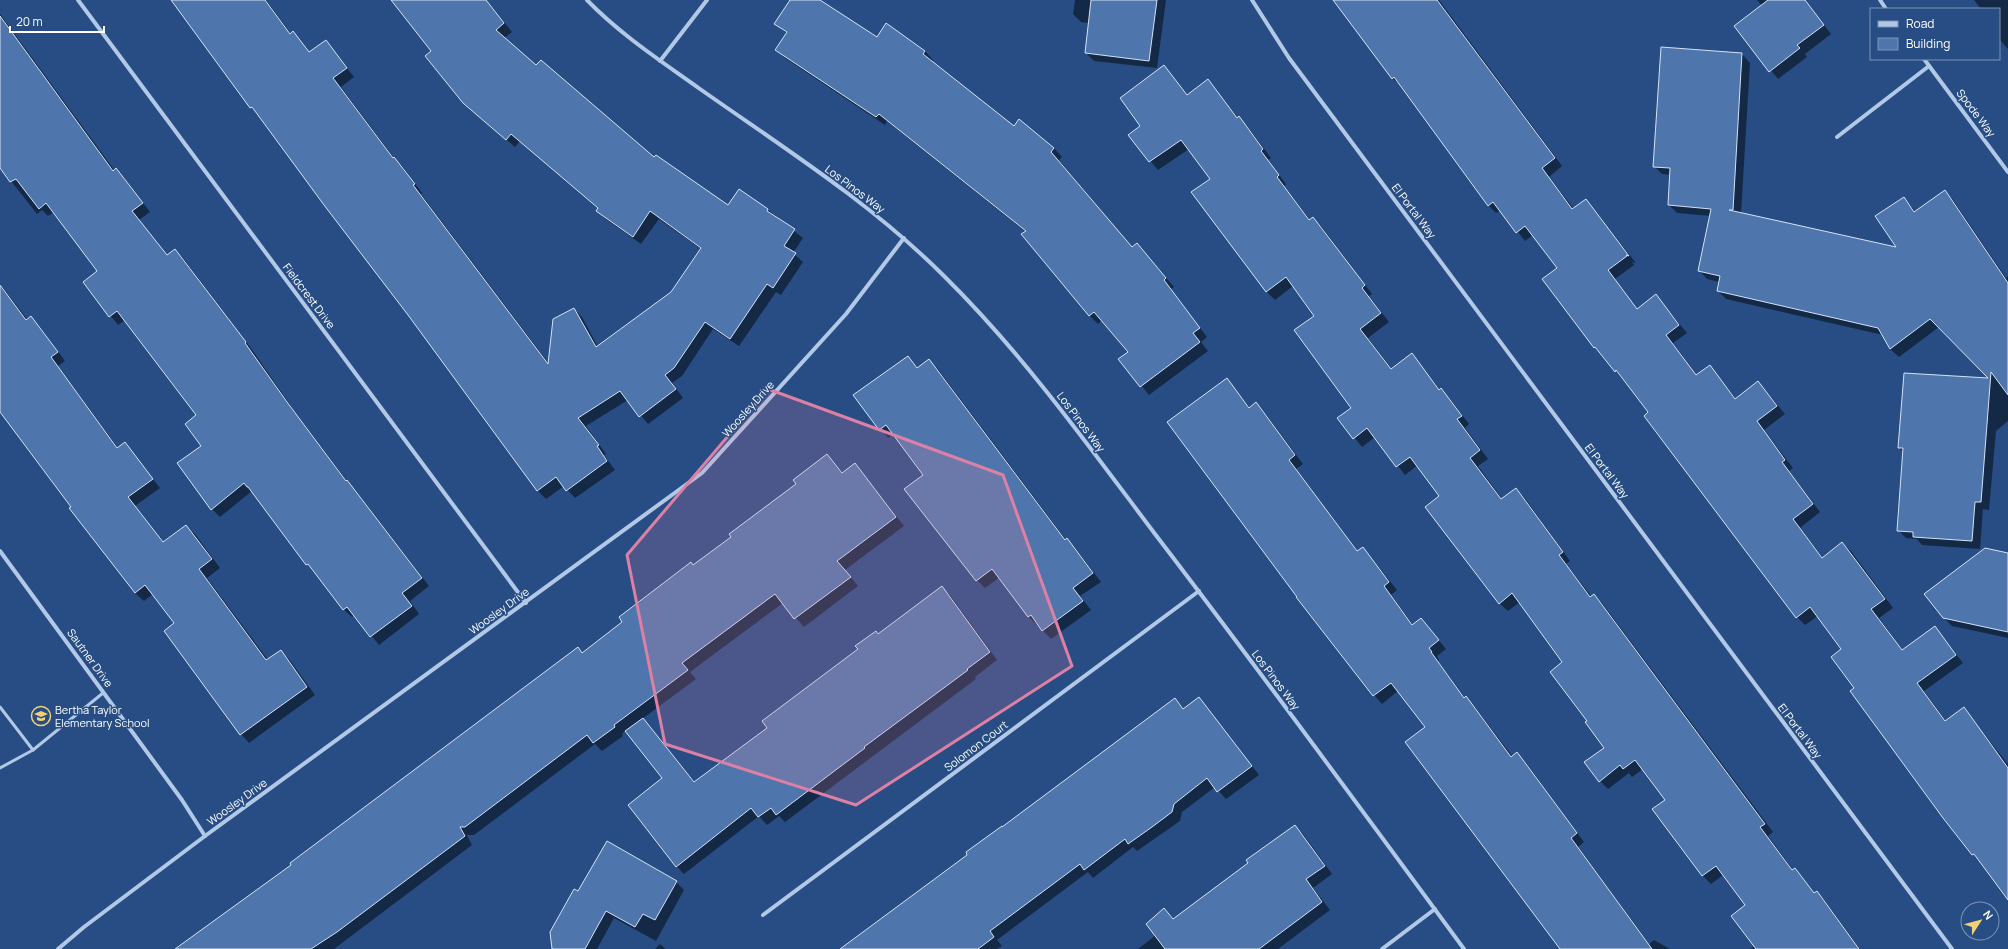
<svg xmlns="http://www.w3.org/2000/svg" width="2008" height="949" font-family="Manrope,sans-serif">
<rect width="100%" height="100%" fill="#274d84"/>
<g fill="#0007">
<path d="M171,0H266L307,56L326,41L354,77L341,87L394,158L402,166L422,193L421,194L549,364L574,309L582,317L598,347L671,292L701,249L659,219L641,244L606,219L597,211L599,209L520,141L515,147L464,103L432,52L392,0H486L512,32L504,38L536,66L654,159L729,206L768,210L803,238L793,253L803,262L781,295L776,292L739,346L713,329L682,376L672,383L683,398L648,424L628,400L586,426L606,454L604,455L615,470L575,498L564,486L546,499L538,491L409,314Z"/>
<path d="M791,0H818L877,38L886,25L925,51L933,60L932,62L1014,127L1054,148L1062,157L1059,160L1132,248L1145,253L1174,287L1171,289L1207,337L1201,342L1208,351L1149,395L1120,359L1129,352L1102,320L1098,324L1090,316L1023,234L1026,232L887,121L885,125L785,58L777,50L787,34L776,23Z"/>
<path d="M1075,0H1166L1157,68L1094,61L1086,53L1089,23L1081,22L1073,14Z"/>
<path d="M1353,0H1439L1562,166L1549,177L1574,209L1586,200L1636,263L1632,262L1634,265L1615,279L1638,310L1656,296L1687,333L1673,343L1697,376L1710,367L1736,399L1758,382L1785,414L1764,430L1793,468L1789,471L1820,512L1800,528L1823,558L1842,543L1851,551L1893,608L1879,618L1903,651L1935,628L1963,663L1924,691L1946,721L1964,709L2008,764V896L1944,817L1855,688L1843,649L1818,616L1805,625L1797,617L1645,416L1649,412L1623,379L1595,347L1543,279L1558,268L1533,235L1525,241L1501,210L1496,213L1488,205L1402,86L1392,78Z"/>
<path d="M1757,0H1805L1831,34L1805,54L1807,57L1778,79L1735,26L1762,6Z"/>
<path d="M1974,0H2008V49L1999,39V9H1981Z"/>
<path d="M0,14L115,171L116,170L124,178L150,212L139,220L168,256L175,250L183,258L253,351L295,412L347,481L355,490L429,586L410,601L419,614L379,645L355,615L352,617L343,609L252,491L220,517L212,509L198,415L125,320L118,325L84,282L98,271L54,212L48,216L42,210L37,214L0,167Z"/>
<path d="M1742,54L1750,63L1741,214L1898,249L1904,198L1916,212L1945,192L1953,200L2006,278L2008,276V421L1996,431L1989,510L1983,509L1980,549L1922,545L1917,539L1906,538L1898,530L1904,452L1899,448L1990,379L1939,327L1899,357L1890,349L1883,335L1726,299L1718,291L1720,282L1707,279L1699,270L1711,216L1677,213L1669,205L1671,175L1662,174L1654,166Z"/>
<path d="M1164,66L1188,96L1208,81L1238,118L1247,126L1271,158L1268,160L1286,184L1284,186L1310,220L1313,218L1321,226L1372,294L1369,296L1389,322L1368,338L1392,369L1412,355L1440,390L1449,398L1469,424L1465,428L1488,459L1478,466L1502,499L1515,489L1524,497L1570,561L1566,564L1592,597L1594,595L1602,603L1773,832L1768,836L1793,870L1795,869L1815,894L1817,892L1825,901L1860,949H1750L1755,945L1746,905L1723,875L1711,884L1703,876L1653,809L1666,800L1643,769L1632,777L1629,773L1608,789L1600,781L1606,748L1588,721L1563,663L1520,602L1508,611L1499,603L1441,496L1418,465L1405,475L1375,437L1362,447L1339,419L1353,408L1315,316L1293,286L1275,300L1267,292L1193,192L1211,179L1189,149L1158,170L1129,135L1141,126Z"/>
<path d="M0,284L28,320L31,318L39,326L65,361L58,366L118,448L124,443L160,488L135,506L164,543L186,526L195,534L220,568L207,578L268,660L280,651L289,659L315,695L249,743L241,734L165,631L175,623L153,594L144,601L135,593L0,412Z"/>
<path d="M907,357L918,368L928,360L937,368L1066,540L1075,548L1101,582L1080,596L1091,610L1051,639L1029,617L1000,577L985,588L977,580L925,475L894,434L888,438L854,395Z"/>
<path d="M1227,380L1250,408L1256,404L1264,412L1303,464L1296,469L1358,552L1363,548L1397,590L1391,595L1413,625L1421,619L1446,649L1437,656L1439,660L1438,661L1465,698L1474,706L1513,757L1517,754L1525,762L1554,801L1584,842L1578,847L1649,944L1654,940L1670,949H1561L1426,727L1398,691L1382,704L1374,695Z"/>
<path d="M827,455L843,473L855,464L904,526L845,570L858,586L804,627L783,603L690,672L696,679L642,719L695,782L769,728L878,635L942,587L950,595L997,660L975,677L976,679L785,822L779,816L767,825L759,816L684,874L676,866L663,779L626,730L622,734L623,736L602,751L595,744L474,835H467L472,845L334,949H178L293,865L578,649L582,653L733,537L797,484Z"/>
<path d="M2008,554V638L1952,626L1944,618Z"/>
<path d="M1199,698L1259,775L1226,799L1215,787L1182,812L1180,821L1137,851L1133,847L1093,878L1088,872L997,940L1002,946L997,949H841L1175,699L1184,709Z"/>
<path d="M1295,826L1303,834L1332,874L1313,888L1330,910L1278,949H1138L1156,935L1164,909L1174,919L1250,863Z"/>
<path d="M676,882L684,890L656,941L614,918L597,949H553L579,893Z"/>
<path d="M660,944L666,949H655Z"/>
</g>
<g fill="#4f76ac" stroke="#d4e2f6">
<path d="M171,0H265L290,34L293,31L309,52L326,40L347,68L333,78L393,158L394,157L415,184L413,185L548,364L553,319L574,308L596,347L671,292L701,248L650,211L633,237L596,211L598,208L511,134L506,140L463,103L425,56L431,51L391,0H486L504,23L496,30L536,65L541,60L654,157L656,155L728,205L739,189L768,209L767,211L795,229L784,246L796,253L773,288L767,284L730,339L705,322L674,368L665,375L676,389L639,417L620,391L578,418L599,445L597,446L607,461L566,491L556,477L537,491L408,315L324,205L252,107L250,108Z"/>
<path d="M790,0H820L877,37L886,23L925,51L923,54L1014,126L1019,119L1054,148L1051,152L1132,247L1137,243L1166,278L1164,280L1200,328L1193,333L1200,342L1140,387L1118,359L1128,352L1094,312L1089,316L1021,234L1026,231L879,114L876,117L775,50L787,32L774,24Z"/>
<path d="M1091,0H1157L1149,61L1085,53Z"/>
<path d="M1333,0H1437L1555,158L1542,168L1572,209L1586,199L1629,256L1626,255L1627,256L1608,270L1637,309L1656,294L1679,325L1666,335L1696,375L1710,365L1735,399L1758,381L1777,406L1757,421L1785,460L1782,462L1813,504L1793,519L1822,558L1842,542L1885,599L1871,609L1902,650L1935,626L1956,655L1917,683L1945,721L1964,707L2008,768V900L1974,854L1972,855L1943,818L1850,691L1854,688L1831,657L1841,649L1810,607L1796,618L1644,416L1648,412L1616,370L1615,372L1595,347L1594,348L1542,279L1557,268L1525,226L1516,233L1493,202L1488,206L1394,77L1392,79Z"/>
<path d="M1768,0H1805L1824,25L1797,45L1800,48L1769,72L1734,26Z"/>
<path d="M0,16L113,171L116,168L143,203L132,211L167,255L175,249L246,342L245,343L287,402L346,481L347,480L422,578L402,593L412,606L370,637L347,607L343,610L308,564L306,565L248,487H247L244,483L211,510L177,463L201,446L185,424L196,415L117,311L109,317L83,282L97,271L46,203L39,209L16,179L10,182L0,168Z"/>
<path d="M1661,47L1742,53L1733,210H1729L1896,247L1875,216L1904,197L1914,212L1945,190L2008,283V395L1991,372L1981,502H1975L1972,541L1913,537V532L1897,531L1903,448H1898L1904,373L1988,378L1930,319L1890,349L1878,328L1717,291L1720,276L1698,271L1711,209L1668,205L1670,168L1653,167Z"/>
<path d="M1164,65L1187,95L1208,79L1237,118L1239,116L1263,149L1261,151L1279,175L1277,177L1309,220L1313,217L1365,285L1362,288L1381,313L1360,329L1391,369L1412,353L1439,390L1441,388L1462,416L1457,419L1480,450L1470,458L1501,499L1516,488L1563,552L1559,555L1590,597L1594,594L1765,824L1760,827L1792,870L1795,868L1814,893L1817,891L1859,949H1756L1731,916L1745,905L1716,866L1702,876L1652,809L1665,800L1635,760L1623,769L1620,765L1599,782L1584,762L1604,748L1585,722L1587,721L1550,672L1562,662L1512,593L1499,604L1425,507L1439,496L1410,457L1396,467L1367,428L1353,439L1337,418L1351,408L1294,330L1314,316L1286,277L1266,292L1191,192L1210,179L1181,140L1149,162L1128,135L1140,126L1120,98Z"/>
<path d="M0,285L26,320L31,316L58,352L51,357L117,448L125,442L153,479L128,497L163,542L186,525L212,559L199,569L266,660L281,650L307,687L240,735L164,631L174,623L145,585L135,593L69,508L71,507L0,412Z"/>
<path d="M908,356L917,368L929,359L1065,540L1067,538L1093,573L1073,588L1083,601L1042,631L1031,615L1028,617L992,569L976,581L904,489L923,475L886,425L879,430L853,395Z"/>
<path d="M1227,378L1249,408L1256,402L1295,455L1289,460L1357,551L1363,547L1389,582L1384,586L1412,625L1421,618L1439,640L1429,648L1432,652H1431L1464,698L1466,696L1511,757L1517,752L1546,791L1577,833L1571,838L1652,949H1560L1405,742L1425,727L1391,683L1373,696L1296,597H1297L1167,422Z"/>
<path d="M827,454L842,473L855,463L896,517L837,561L851,577L794,619L775,594L682,663L688,670L614,725L615,727L593,743L587,735L465,827H460L465,836L337,932L311,949H175L291,865L290,863L578,647L582,653L622,622L619,617L691,562L693,565L731,537L729,534L796,484L793,480Z"/>
<path d="M1985,548L2008,553V632L1943,618L1924,594Z"/>
<path d="M942,586L990,652L967,669L968,670L864,747L865,748L776,815L771,808L758,817L751,808L676,867L628,805L662,778L625,731L643,718L694,782L767,728L762,721L858,649L855,646L876,631L878,634Z"/>
<path d="M1199,697L1252,766L1217,792L1207,778L1174,804L1172,812L1152,827L1128,844L1125,839L1084,870L1080,864L990,931L994,937L978,949H840L967,855L966,852L1002,826V827L1175,698L1183,709Z"/>
<path d="M1295,825L1325,866L1306,879L1322,902L1259,949H1165L1146,924L1164,908L1173,919L1248,863L1246,860Z"/>
<path d="M607,841L677,881L655,920L643,914L635,927L606,911L585,949H552L550,932L574,889L578,891Z"/>
</g>
<g fill="none" stroke-linecap="round" stroke-linejoin="round">
<g stroke="#b1c8e7" stroke-width="3">
<path d="M0,707L33,750"/>
<path d="M0,768L33,750L103,693"/>
</g>
<g stroke="#b1c8e7" stroke-width="4">
<path d="M78,0L526,603"/>
<path d="M587,0C621,35 661,61 700,89C784,148 871,203 944,276C1023,354 1088,445 1155,534C1260,671 1362,810 1464,949"/>
<path d="M1252,0L1289,58L1952,949"/>
<path d="M1880,0L1886,9"/>
<path d="M1924,59L2008,172"/>
<path d="M660,61L707,0"/>
<path d="M1837,137L1929,66"/>
<path d="M0,551L182,800L205,836"/>
<path d="M763,915L1199,591"/>
<path d="M58,949L84,927L205,836L702,473L846,314L904,238"/>
<path d="M1382,949L1435,909"/>
</g>
</g>
<path fill="#dd80a5" fill-opacity="0.2" stroke="#dd80a5" stroke-width="3" stroke-linejoin="round" d="M768,389L1003,475L1072,666L856,805L665,744L627,555Z"/>
<defs>
<g id="school-ring" transform="scale(1)"><circle r="9.5" fill="#274d84" stroke="#f0d176" stroke-width="1.5"/><path d="M0-5L7-2L0 1L-7-2ZM-4 1L0 2.5L4 1V4Q0 6-4 4Z" fill="#f0d176"/></g>
</defs>
<g fill-rule="evenodd">
<use href="#school-ring" x="41" y="716"/>
</g>
<g text-anchor="middle" stroke-width="3" stroke-linejoin="round" paint-order="stroke">
<g font-size="11" fill="#fff" stroke="#274d84">
<text transform="translate(1976 113) rotate(53)" y="4">Spode Way</text>
<text transform="translate(855 189) rotate(37)" y="4">Los Pinos Way</text>
<text transform="translate(1414 211) rotate(53)" y="4">El Portal Way</text>
<text transform="translate(309 296) rotate(53)" y="4">Fieldcrest Drive</text>
<text transform="translate(748 409) rotate(-48)" y="4">Woosley Drive</text>
<text transform="translate(1081 422) rotate(53)" y="4">Los Pinos Way</text>
<text transform="translate(1607 471) rotate(53)" y="4">El Portal Way</text>
<text transform="translate(499 611) rotate(-36)" y="4">Woosley Drive</text>
<text transform="translate(90 658) rotate(54)" y="4">Sautner Drive</text>
<text transform="translate(1276 680) rotate(53)" y="4">Los Pinos Way</text>
<text transform="translate(1800 731) rotate(53)" y="4">El Portal Way</text>
<text transform="translate(976 746) rotate(-37)" y="4">Solomon Court</text>
<text transform="translate(237 802) rotate(-36)" y="4">Woosley Drive</text>
</g>
<g font-size="11" fill="#fff" stroke="#274d84" text-anchor="start">
<text x="55" y="714">Bertha Taylor<tspan x="55" dy="13">Elementary School</tspan></text>
</g>
</g>
<rect x="1870" y="8" width="130" height="52" fill="#274d84" stroke="#7d94b5"/>
<rect x="1878" y="21" width="20" height="6" fill="#b1c8e7" stroke="#7d94b5"/>
<text x="1906" y="28" font-size="12" fill="#ffffff">Road</text>
<rect x="1878" y="38" width="20" height="12" fill="#4f76ac" stroke="#7d94b5"/>
<text x="1906" y="48" font-size="12" fill="#ffffff">Building</text>
<g transform="translate(1980 921) rotate(54)"><circle r="19" fill="#274d84" stroke="#7d94b5"/>
<path d="M0-3L7 15L0 10L-7 15Z" fill="#f0d176"/>
<text y="-6" font-size="11" font-weight="bold" text-anchor="middle" fill="#ffffff">N</text>
</g>
<path d="M10 26v6h94v-6" fill="none" stroke="#ffffff" stroke-width="2"/>
<text x="16" y="26" font-size="12" fill="#ffffff" stroke="#274d84" stroke-width="3" paint-order="stroke">20 m</text>
</svg>
